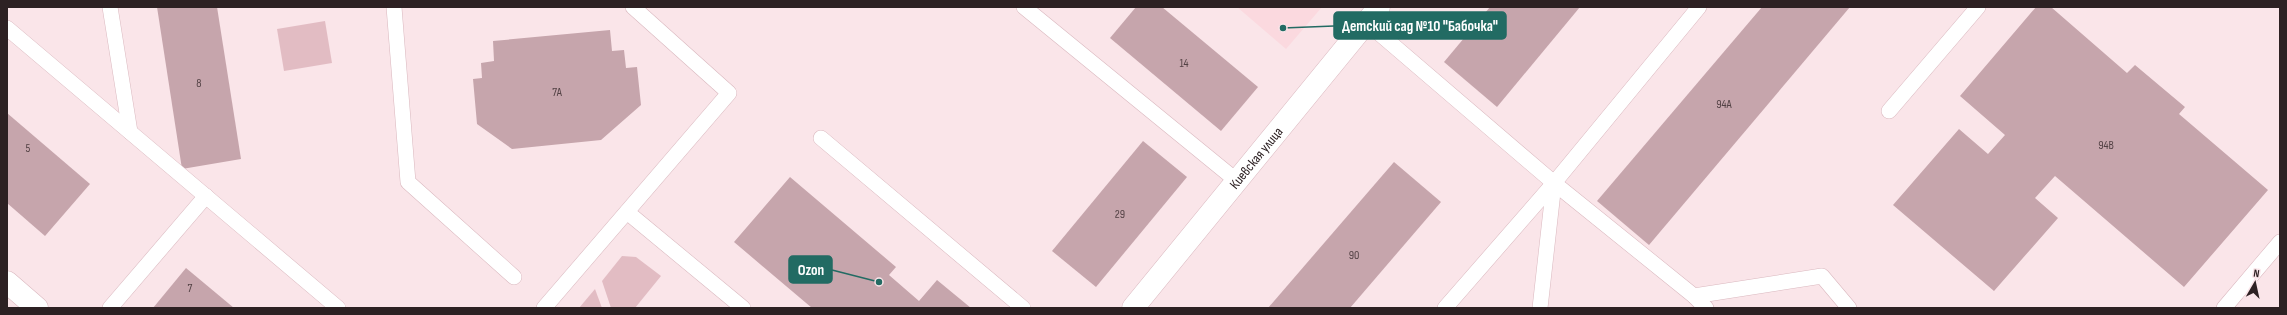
<svg xmlns="http://www.w3.org/2000/svg" width="2287" height="315" font-family="'Sofia Sans Condensed',sans-serif">
<rect width="100%" height="100%" fill="#fae5e9"/>
<path fill="#fbd9df" d="M1237,7H1322L1286,49Z"/>
<g fill="#e2bcc3">
<path d="M325,21L332,63L284,71L277,29Z"/>
<path d="M622,256L636,257L661,276L635,308H611L602,281Z"/>
<path d="M595,289L602,308H579Z"/>
</g>
<g fill="#c6a5ac">
<path d="M157,7H217L241,159L182,169Z"/>
<path d="M1136,7H1162L1258,87L1221,131L1110,38Z"/>
<path d="M1490,7H1580L1497,107L1444,62Z"/>
<path d="M1762,7H1850L1649,245L1597,201Z"/>
<path d="M2036,7H2051L2127,73L2135,65L2185,107L2179,114L2268,190L2184,287L2055,176L2035,198L2058,218L1994,291L1893,205L1959,129L1988,154L2005,135L1960,96Z"/>
<path d="M610,30L612,51L624,50L626,68L637,67L641,105L601,140L512,149L477,124L473,79L482,78L481,63L494,61L493,41Z"/>
<path d="M7,113L90,184L45,236L7,203Z"/>
<path d="M1143,141L1187,177L1096,287L1052,251Z"/>
<path d="M1394,162L1441,202L1350,308H1268Z"/>
<path d="M790,177L896,267L889,275L919,301L937,280L971,308H812L734,242Z"/>
<path d="M186,268L234,308H153Z"/>
</g>
<g fill="none" stroke-linecap="round" stroke-linejoin="round">
<g stroke="#dab8bf" stroke-width="16">
<g id="lane">
<path d="M110,7L130,132"/>
<path d="M394,7L408,182L514,277"/>
<path d="M1024,7L1237,181"/>
<path d="M1366,22L1554,183L1694,296L1822,276L1849,308"/>
<path d="M7,28L338,308"/>
<path d="M1889,111L1978,7"/>
<path d="M821,138L1023,308"/>
<path d="M627,212L743,308"/>
<path d="M1694,296L1706,308"/>
<path d="M110,308L206,196"/>
<path d="M544,308L729,93L633,7"/>
<path d="M1445,308L1554,183L1699,7"/>
<path d="M1540,308L1554,183"/>
<path d="M2224,308L2280,242"/>
</g>
</g>
<g stroke="#dab8bf" stroke-width="23">
<path id="street" d="M7,282L37,308"/>
</g>
<g stroke="#dab8bf" stroke-width="23">
<g id="secondary">
<path id="s1" d="M1133,308L1379,7"/>
</g>
</g>
<use href="#lane" stroke="#fff" stroke-width="15"/>
<use href="#street" stroke="#fff" stroke-width="22"/>
<use href="#secondary" stroke="#fff" stroke-width="22"/>
</g>
<g text-anchor="middle" stroke-width="3" stroke-linejoin="round" paint-order="stroke">
<g font-size="12" fill="#534245">
<text x="1184" y="67">14</text>
<text x="199" y="87">8</text>
<text x="557" y="96">7А</text>
<text x="1724" y="108">94А</text>
<text x="2106" y="149">94В</text>
<text x="28" y="152">5</text>
<text x="1120" y="218">29</text>
<text x="1354" y="259">90</text>
<text x="190" y="292">7</text>
</g>
<g font-size="14" fill="#2d2123" stroke="#fae5e9">
<text dy="5" stroke="none"><textPath href="#s1" startOffset="194">Киевская улица</textPath></text>
</g>
</g>
<path fill="none" stroke="#226b63" stroke-width="1.5" d="M1283 28L1334 26M879 282L832 270"/>
<g fill="#226b63" stroke="#fae5e9" stroke-width="1.5">
<circle cx="1283" cy="28" r="4"/>
<circle cx="879" cy="282" r="4"/>
</g>
<g fill="#226b63" stroke="#226b63" stroke-width="1.5">
<rect x="1334" y="12" width="172" height="27" rx="4"/>
<rect x="789" y="256" width="43" height="27" rx="4"/>
</g>
<g font-size="15" text-anchor="middle" font-weight="bold" fill="#fff">
<text x="1420" y="31">Детский сад №10 "Бабочка"</text>
<text x="811" y="275">Ozon</text>
</g>
<rect width="2287" height="315" fill="none" stroke="#2d2123" stroke-width="16"/>
<g transform="translate(2255 283) rotate(9)" stroke="#fae5e9" stroke-width="3" paint-order="stroke">
<path d="M0-3L7 15L0 10L-7 15Z" fill="#2d2123"/>
<text y="-6" font-size="11" font-weight="bold" text-anchor="middle" fill="#2d2123">N</text>
</g>
</svg>
